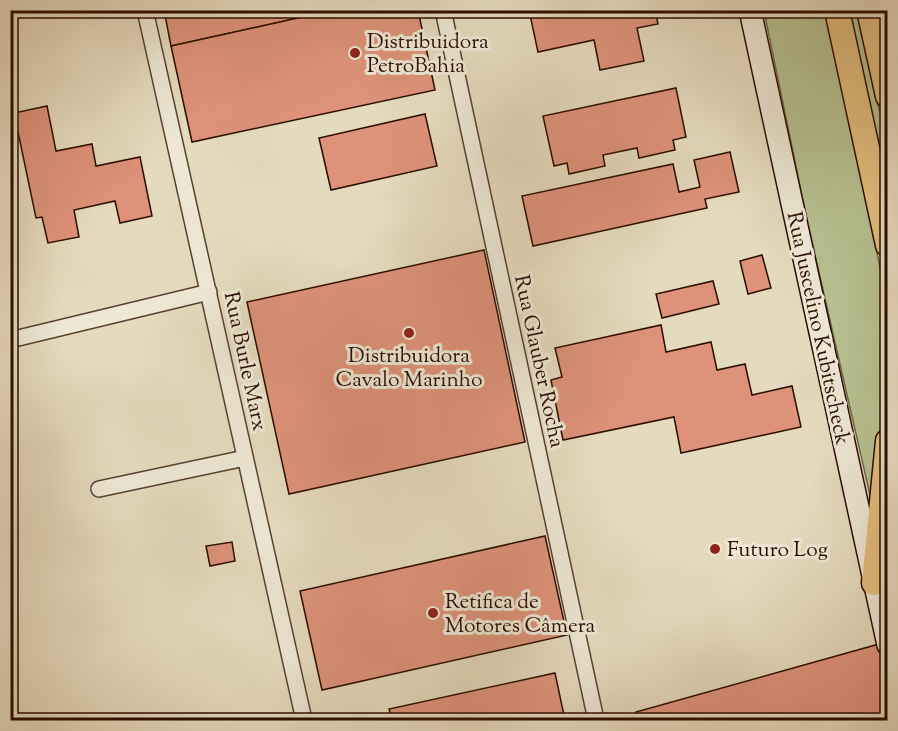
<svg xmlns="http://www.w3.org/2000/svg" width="898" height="731" font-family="'Sorts Mill Goudy',serif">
<rect width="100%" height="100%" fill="#e4dabd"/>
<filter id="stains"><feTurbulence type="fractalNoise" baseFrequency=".00333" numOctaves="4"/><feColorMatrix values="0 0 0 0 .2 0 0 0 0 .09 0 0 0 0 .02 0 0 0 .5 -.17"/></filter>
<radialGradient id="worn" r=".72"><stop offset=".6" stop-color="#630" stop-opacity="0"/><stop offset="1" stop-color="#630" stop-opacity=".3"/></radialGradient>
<g fill="#b6bf90" stroke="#706648" stroke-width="1.5">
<path d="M764,11H826L839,66L885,292L887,362L876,521L807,220Z"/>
<path d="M848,11H857L887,145V187Z"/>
</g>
<g fill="#dd9279" stroke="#2b0c00" stroke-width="1.5">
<path d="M164,10H334L171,46Z"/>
<path d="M334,10H418L435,90L192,142L171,46Z"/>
<path d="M529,10H655L658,24L637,28L644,61L600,70L594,40L538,52Z"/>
<path d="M673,10H695L696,12L674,18Z"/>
<path d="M676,88L686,137L673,140L675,150L639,158L637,148L603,155L605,166L569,174L567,163L554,166L543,116Z"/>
<path d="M47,106L56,151L92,144L96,166L140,157L152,216L120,223L115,201L74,210L79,237L48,243L42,217L36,218L14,113Z"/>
<path d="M425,114L437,166L331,190L319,138Z"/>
<path d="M730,152L739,192L705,199L707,208L533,246L522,196L673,164L679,192L700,187L694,160Z"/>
<path d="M484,250L525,442L289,494L247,302Z"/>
<path d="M762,255L771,288L748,294L740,261Z"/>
<path d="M713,281L719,304L662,318L656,294Z"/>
<path d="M661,325L666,352L711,342L717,370L745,364L752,395L792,386L801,427L681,453L674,417L563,440L551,380L562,377L555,348Z"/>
<path d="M545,536L567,635L322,690L300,591Z"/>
<path d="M232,542L235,561L210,566L206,546Z"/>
<path d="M879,644L888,682V720H639L636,712Z"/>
<path d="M555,673L565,720H392L389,709Z"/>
</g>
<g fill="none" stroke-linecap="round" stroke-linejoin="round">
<g stroke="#59402f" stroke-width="18">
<g id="minor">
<path d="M145,10L304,720"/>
<path d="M443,10L596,720"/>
<path d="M10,340L209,292"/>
<path d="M99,489L245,458"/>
</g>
</g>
<g stroke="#2b0c00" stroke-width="24">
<path id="secondary" d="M750,10L888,645"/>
</g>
<g stroke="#2b0c00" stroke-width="27">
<g id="trunk">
<path d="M837,10L888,245"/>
<path d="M869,10L888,96"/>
<path d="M874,583L888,441"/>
</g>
</g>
<use href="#minor" stroke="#ede7d4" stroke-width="15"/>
<use href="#secondary" stroke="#ede7d4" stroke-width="21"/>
<use href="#trunk" stroke="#e2bd7e" stroke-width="24"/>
</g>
<g fill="#8f2418" stroke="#ede7d4" stroke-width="2">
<circle cx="355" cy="53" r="6"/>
<circle cx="409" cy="333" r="6"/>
<circle cx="715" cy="549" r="6"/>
<circle cx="433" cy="613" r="6"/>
</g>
<g text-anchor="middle" stroke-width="6" stroke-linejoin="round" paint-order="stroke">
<g font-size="21" fill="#2b0c00" stroke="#ede7d4" text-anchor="start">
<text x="367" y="48">Distribuidora<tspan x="367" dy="24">PetroBahia</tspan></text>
<text x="409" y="362" text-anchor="middle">Distribuidora<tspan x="409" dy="24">Cavalo Marinho</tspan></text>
<text x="727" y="556">Futuro Log</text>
<text x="445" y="608">Retifica de<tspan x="445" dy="24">Motores Câmera</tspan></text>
</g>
<g font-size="21" fill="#2b0c00" stroke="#ede7d4">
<text transform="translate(819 328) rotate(78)" y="7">Rua Juscelino Kubitscheck</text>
<text transform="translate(246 361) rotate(78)" y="7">Rua Burle Marx</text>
<text transform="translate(540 361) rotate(78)" y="7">Rua Glauber Rocha</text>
</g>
</g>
<rect width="898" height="731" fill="none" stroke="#e4dabd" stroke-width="36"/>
<rect x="12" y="12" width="874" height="707" fill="none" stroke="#2b0c00" stroke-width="3"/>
<rect x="18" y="18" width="862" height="695" fill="none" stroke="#2b0c00" stroke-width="1.5"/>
<rect width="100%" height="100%" filter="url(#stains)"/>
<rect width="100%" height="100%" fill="url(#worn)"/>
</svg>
